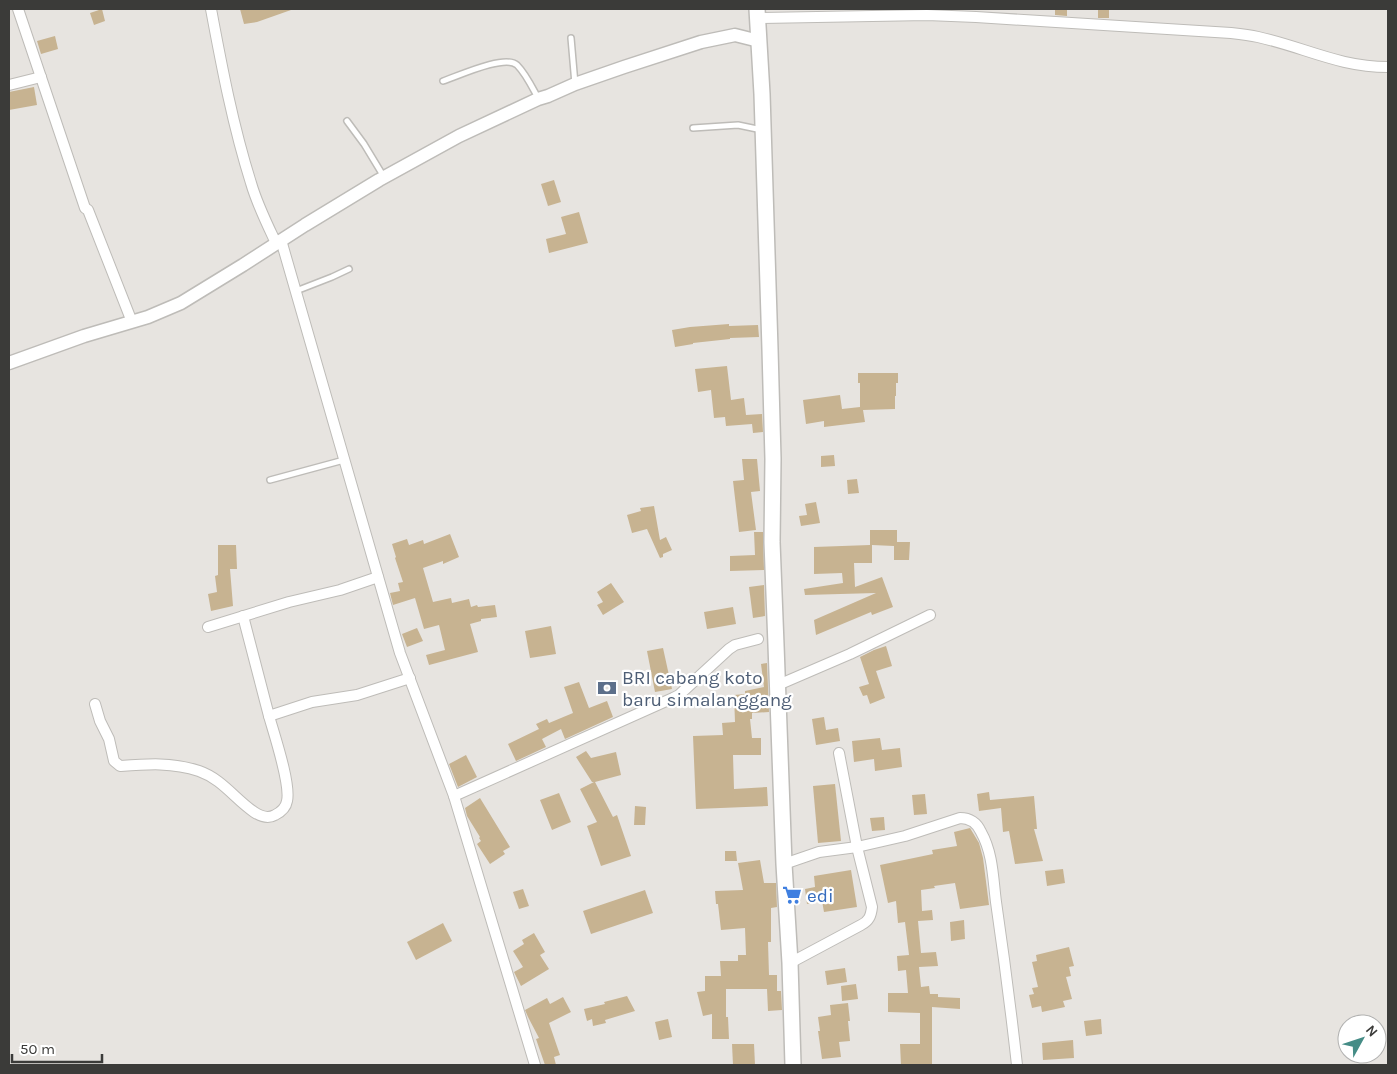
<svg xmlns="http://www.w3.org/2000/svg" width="1397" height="1074" font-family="Karla,sans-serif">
<rect width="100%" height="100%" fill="#e7e4e0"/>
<g fill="#c7b391">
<path d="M102,9L105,21L94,25L90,13Z"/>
<path d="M240,9H291V10L257,22L244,24Z"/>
<path d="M1055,9H1067V16L1055,15Z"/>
<rect x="1098" y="9" width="11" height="9"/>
<path d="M55,36L58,49L41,54L37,41Z"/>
<path d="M34,87L37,105L9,110V92Z"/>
<path d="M554,180L561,202L548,206L541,184Z"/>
<path d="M579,212L588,243L549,253L546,239L566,234L561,217Z"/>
<path d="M729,324V326L758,325L759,337L730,338V339L693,343V344L675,347L672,330L690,327Z"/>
<path d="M727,366L731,400L744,398L746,415L762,414L763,432L753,433L752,424L726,426L725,417L714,418L711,390L698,392L695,369Z"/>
<path d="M858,373H898V383H896V396H895V409L863,410L865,422L824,427V421L806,424L803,400L840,395L842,409L860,407V383H858Z"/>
<path d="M834,455L835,466L821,467V456Z"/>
<path d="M742,459H757L760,491L751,492L756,530L739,532L733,481L744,480Z"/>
<path d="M857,479L859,493L848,494L847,480Z"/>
<path d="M816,502L820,523L801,526L799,516L807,515L805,504Z"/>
<path d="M654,506L660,540L666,537L672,550L663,554V557L660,558L647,529L632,533L627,515L641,511L640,508Z"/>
<path d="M870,530H897V542H910L909,560H894V546L872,545V563H854L855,587L882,577L893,607L872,615L871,612L816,635L814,620L876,593L805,595L804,589L843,583L842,573L814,574V547L870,545Z"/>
<path d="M754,532H763L764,570L730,571V556L755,555Z"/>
<path d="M450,534L459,557L443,564V561L423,568L433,602L451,598L452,603L469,599L471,607L477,605L478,607L495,605L497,617L481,619V621L470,624L478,652L429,665L426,655L445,650L439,625L424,629L415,598L393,605L390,593L400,591L398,583L403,582L395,558L396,557L392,544L407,539L409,545L423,540L424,544Z"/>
<path d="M218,545H236L237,569H230L233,606L211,611L208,594L217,592L215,576L218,575Z"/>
<path d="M611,583L624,602L603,615L597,605L603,602L597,592Z"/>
<path d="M764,585L765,616L753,618L749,587Z"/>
<path d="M733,607L736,624L707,629L704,612Z"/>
<path d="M551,626L556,654L530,658L525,631Z"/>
<path d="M417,628L423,641L407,647L402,634Z"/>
<path d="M886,646L892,666L876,671L885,698L870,704L867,695L863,696L859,687L869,684L860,657L874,650Z"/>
<path d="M663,648L672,689L655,692L647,651Z"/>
<path d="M767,663L769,712L752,713V719H750L752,738H761V755H733L734,789L767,787L768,806L696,809L693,736L723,735L722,723L735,722L734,695L745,694V691L764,687L761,664Z"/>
<path d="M579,682L589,708L607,701L613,717L565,739L561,729L542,739L546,747L516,761L508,744L539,729L536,724L547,719L549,723L573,713L564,687Z"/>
<path d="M824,717L826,730L838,728L840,741L816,745L812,719Z"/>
<path d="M880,738L882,750L900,748L902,767L875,771L874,759L854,762L852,741Z"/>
<path d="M586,751L591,758L616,752L621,775L595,782L613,817L617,815L631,856L601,866L587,826L597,822L580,789L594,782H592L576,757Z"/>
<path d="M466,755L477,777L458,787L449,764Z"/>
<path d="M835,784L841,841L818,843L813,786Z"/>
<path d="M989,792L990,800L1034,796L1037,829H1034L1043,861L1015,864L1009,831L1003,832L1001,808L979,811L977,794Z"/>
<path d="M559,793L571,822L552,830L540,800Z"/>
<path d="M925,794L927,814L914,815L912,795Z"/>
<path d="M480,798L510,847L503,851L505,854L490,864L477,844L481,841L479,838L480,837L467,816L465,808Z"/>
<path d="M635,806L646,807L645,825H634Z"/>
<path d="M884,817L885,830L872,831L870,818Z"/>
<path d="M970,828L979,843L983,858L989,905L960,909L955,883L934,886L935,888L921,890L922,911L932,910L933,920L918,921L921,953L936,952L938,966L919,967L921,987L929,986L930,994H938V997L960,998V1009L932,1007V1065H901L900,1044H920V1013L888,1012V993H908L906,970L898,971L897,956L909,955L905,922L898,923L896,901L888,903L880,865L933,854L932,850L957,846L954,832Z"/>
<path d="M725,851H736L737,861H725Z"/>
<path d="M760,860L764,883H776L777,907L771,908V942H768L769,975H777V991H781L782,1010L768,1011L767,989H726V1017H728L729,1039H712V1014L703,1016L697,992L705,991V976H721L720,961H738V955H746L745,928L721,930L718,904H716L715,891L743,890L738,863Z"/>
<path d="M1063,869L1065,883L1047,886L1045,871Z"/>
<path d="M851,870L857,907L824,912L822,901L807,904L805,889L815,887L814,876Z"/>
<path d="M523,889L529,906L519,909L513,892Z"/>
<path d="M645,890L653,913L591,934L583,911Z"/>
<path d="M964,920L965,939L951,941L950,922Z"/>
<path d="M443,923L452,941L416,960L407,942Z"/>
<path d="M534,933L545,952L540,955L549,969L521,986L514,972L523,967L513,951L524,944L522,940Z"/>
<path d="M1069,947L1074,966L1069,967L1071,976L1066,977L1072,999L1063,1001L1065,1007L1042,1012L1041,1006L1032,1008L1029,995L1034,994L1032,988L1038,987L1032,962L1037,961L1036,955Z"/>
<path d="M845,968L847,982L827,985L825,971Z"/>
<path d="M856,984L858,999L842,1001L841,986Z"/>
<path d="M627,996L635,1011L605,1020L606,1023L593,1026L592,1019L587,1021L584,1009L605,1004L604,1002Z"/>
<path d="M563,997L571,1012L549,1023L560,1055L554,1057L556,1065H545L536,1039L539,1038L528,1017L525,1010L547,998L550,1004Z"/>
<path d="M848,1003L850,1021H848L850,1041L839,1042L841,1057L822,1059L818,1031H820L818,1017L831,1015L830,1005Z"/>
<path d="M668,1019L672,1037L659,1040L655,1022Z"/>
<path d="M1101,1019L1102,1034L1086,1036L1084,1021Z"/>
<path d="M1073,1040L1074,1058L1043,1060L1042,1043Z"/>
<path d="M732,1044H754L755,1065H733Z"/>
</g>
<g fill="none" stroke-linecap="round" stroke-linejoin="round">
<g stroke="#bebcb8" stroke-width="8">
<g id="service">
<path d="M571,38L575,84"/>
<path d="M443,81C458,76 505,54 517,65C526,74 532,87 538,98"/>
<path d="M347,121L364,144L384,177"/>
<path d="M693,128L738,125L762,130"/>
<path d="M296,291L332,277L349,269"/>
<path d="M270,480L344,460"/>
</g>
</g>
<g stroke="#bebcb8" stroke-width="12">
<g id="minor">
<path d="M18,9L85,208L88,210L132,322"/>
<path d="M211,9C222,68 233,126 251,183C257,204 267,224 276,243"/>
<path d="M757,18L927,15L976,17L1231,33C1240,34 1249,35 1258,37C1304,47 1339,67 1388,67"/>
<path d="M9,85L41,77"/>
<path d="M281,240L400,653L454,796L535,1065"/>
<path d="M243,616L269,716L312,702L357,695L410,678"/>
<path d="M208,627L289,602L340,590L378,577"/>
<path d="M778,685L850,654L930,615"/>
<path d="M95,704L100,721L109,739L114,761L120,766C147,764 173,762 199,771C222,779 235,799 254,812C260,816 268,819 275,815C281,812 286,807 287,801C291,784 274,734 269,716"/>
<path d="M454,796L673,698L679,695L729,649L735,645L758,639"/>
<path d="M784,864L819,852L857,847L905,836L960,818C970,818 977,823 981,832C993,853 993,879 996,902C1004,957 1011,1011 1017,1065"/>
<path d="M790,963L861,925C869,921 871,916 872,907L857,847L839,753"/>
</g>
</g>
<g stroke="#bebcb8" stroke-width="15">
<path id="tertiary" d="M9,363L84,336L148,317L181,303L243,265L305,225L379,180L459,136L538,99L548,96L575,84L624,67L701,42L735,35L759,41"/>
</g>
<g stroke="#bebcb8" stroke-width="18">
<path id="secondary" d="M757,9L762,94L770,349L773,459L772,542L776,645L784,864L790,963L793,1065"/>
</g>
<use href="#service" stroke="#fff" stroke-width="5"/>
<use href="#minor" stroke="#fff" stroke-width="10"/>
<use href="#tertiary" stroke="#fff" stroke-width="12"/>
<use href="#secondary" stroke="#fff" stroke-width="15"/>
</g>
<defs>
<g id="bank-bare" transform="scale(1.5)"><path d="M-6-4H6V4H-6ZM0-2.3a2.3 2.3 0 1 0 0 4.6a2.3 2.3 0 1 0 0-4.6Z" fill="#5c6f8a" stroke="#fff" stroke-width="2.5" paint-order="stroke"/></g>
<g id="supermarket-bare" transform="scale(1.5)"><path d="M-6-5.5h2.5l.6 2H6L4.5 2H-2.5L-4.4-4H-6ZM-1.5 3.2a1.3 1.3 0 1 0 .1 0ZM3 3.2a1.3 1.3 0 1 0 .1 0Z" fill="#3f7fe0" stroke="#fff" stroke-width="2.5" paint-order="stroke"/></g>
</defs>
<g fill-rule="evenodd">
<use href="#bank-bare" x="607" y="688"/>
<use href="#supermarket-bare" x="792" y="895"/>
</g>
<g text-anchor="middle" stroke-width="4.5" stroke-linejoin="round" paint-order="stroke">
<g font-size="19" fill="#4e5e75" stroke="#fff" text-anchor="start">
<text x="622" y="684">BRI cabang koto<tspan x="622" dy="22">baru simalanggang</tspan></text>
</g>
<g font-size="19" fill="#366cbe" stroke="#fff" text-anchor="start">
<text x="807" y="902">edi</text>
</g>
</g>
<rect width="1397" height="1074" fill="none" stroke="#3b3b39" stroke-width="20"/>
<g transform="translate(1362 1039) rotate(50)"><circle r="24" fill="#ffffff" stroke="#b1b1b0"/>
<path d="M0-4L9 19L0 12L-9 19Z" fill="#458c86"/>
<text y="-8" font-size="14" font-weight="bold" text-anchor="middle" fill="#3b3b39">N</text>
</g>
<path d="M12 1054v8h90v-8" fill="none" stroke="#3b3b39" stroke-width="2.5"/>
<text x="20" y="1054" font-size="15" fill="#3b3b39" stroke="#ffffff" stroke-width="4" paint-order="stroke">50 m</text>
</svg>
